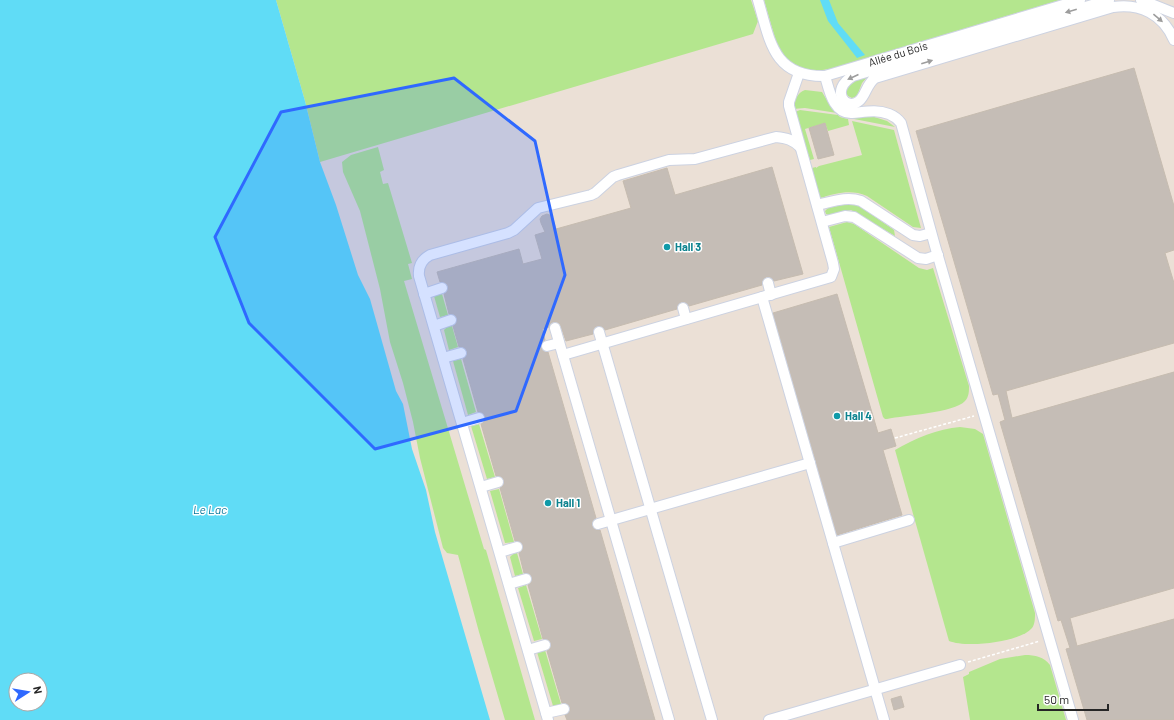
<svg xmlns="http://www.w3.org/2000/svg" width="1174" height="720" font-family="Barlow,sans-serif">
<rect width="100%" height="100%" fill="#ebe0d6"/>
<g fill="#b4e68e">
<path d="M276,0H751L758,21L753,34L320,162L305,101Z"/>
<path d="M764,0H1060L830,69L814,71L793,65L783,56L777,45Z"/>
<path d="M868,76L862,83L857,96L852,98L848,96L846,93C848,81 858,77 868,76Z"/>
<path d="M805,90L822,92L831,107L837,113L805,108L793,109C794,101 797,93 805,90Z"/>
<path d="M800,110L838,115L840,117L848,119L849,125L828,131L825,123L805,129L814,159L810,160L795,112Z"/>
<path d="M868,115L887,121L895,127L849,118Z"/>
<path d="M852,121L894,130L921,228L913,227L867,196C851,189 837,193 820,198L812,168L816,167V168L819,166L862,155Z"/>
<path d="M378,147L384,170L380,172L383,184L388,183L412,263L408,264L412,279L404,281L484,549L486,550L535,720H505L479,632L458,555L447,553L443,548L420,458L413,422L403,383L390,342L380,289L360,211L343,172L342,162L351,155Z"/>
<path d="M847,204L857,205L861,207L894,230L895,236L851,210L829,215L826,214L825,211L828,208Z"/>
<path d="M847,222L854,224L919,268L927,270L933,268L969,386C969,391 969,397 965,401C954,413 905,415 887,419H885L883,417L829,227Z"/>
<path d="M442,294L448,315L440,317L434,296Z"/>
<path d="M452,326L458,347L449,350L444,330L447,327Z"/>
<path d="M461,359L476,412L468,415L453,361Z"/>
<path d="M479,424L495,477L487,479L471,426Z"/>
<path d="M960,427L975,429L983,434L1035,613C1035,618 1035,624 1032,628C1019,643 966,648 949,641L895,450C915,438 938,429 960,427Z"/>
<path d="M499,489L514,542L505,543L490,491Z"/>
<path d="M517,553L523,574L515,576L510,557L513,554Z"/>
<path d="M526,585L542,639L534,641L518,588Z"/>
<path d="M545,650L561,704L553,706L537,652Z"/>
<path d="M1025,655C1035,655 1044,657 1050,665L1066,720H970L963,677L969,674V672L1000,659Z"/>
</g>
<g fill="#60dcf6" fill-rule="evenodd">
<path d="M0,0H276L305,101L320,162L336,205L358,275L370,299L396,391L403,404L412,449L426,490L435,532L490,720H0ZM16,680H40V704H16Z"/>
<path d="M820,0H829L838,23L865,55L857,58L828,21Z"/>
</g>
<g fill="#c5bdb6" stroke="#c6bcb0">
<path d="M1134,68L1174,206V250L1165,253L1174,283V343L1006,391L1012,418L1174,372V588L1070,618L1077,646L1174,619V720H1087L1066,649L1070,648L1061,620L1058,621L1000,422L1005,420L998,394L993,395L916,131Z"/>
<path d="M825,123L834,155L818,159L809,128Z"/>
<path d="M772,167L803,274L774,281L770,277H766L762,281V285L689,306L685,302H681L677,306V309L605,330L603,327L598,326L594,328L593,334L566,341L560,324L557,322H553L550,324L549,327L542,329L545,340L541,344V348L545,352H548L596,518L592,522V526L596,530H600L655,720H567L565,715L570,711V707L566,703H562L547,651L550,649L551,644L549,640L543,639L528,585L531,583L532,578L530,574L524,573L519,553L522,551L523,546L521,542L515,541L500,488L503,486L504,481L502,477L496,476L481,424L484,422L485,417L483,413L478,412L463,359L467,355V351L463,347H459L453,326L456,324L457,318L455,315L449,314L444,294L447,292L448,286L446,283L440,282L437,272L519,249L523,264L542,259L535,235L545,232L541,223L540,219L542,216L547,214L552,216L556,229L631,208L623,181L667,168L675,195Z"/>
<path d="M837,294L878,433L891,429L896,446L883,450L902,515L837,535L773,313Z"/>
<path d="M901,696L904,707L894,710L891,699Z"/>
</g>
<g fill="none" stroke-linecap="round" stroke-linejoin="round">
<g stroke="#ccd2e1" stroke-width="12">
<g id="minor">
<path d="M758,0C770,41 773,77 825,76L1080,0"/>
<path d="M1109,0L853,76C829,90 846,112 859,101C866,95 866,85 875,78L1113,7C1140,3 1163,14 1174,40"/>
<path d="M1141,0L1174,13"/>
<path d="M825,76C829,89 833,114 852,113C865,112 876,109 889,114C894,116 898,119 901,123L935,246L1073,720"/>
<path d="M817,205C832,202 846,196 861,201L913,235L920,236L931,233"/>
<path d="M822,222L845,216L854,217L918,258L926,259L938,255"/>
<path d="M768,283L771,295"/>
<path d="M424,294L442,288"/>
<path d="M762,297L884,720"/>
<path d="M683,308L686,319"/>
<path d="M434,326L451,320"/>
<path d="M555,328L669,720"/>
<path d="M599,332L712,720"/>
<path d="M547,346L559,343"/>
<path d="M563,355L831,277L834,269L833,263L789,106V102L799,73"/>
<path d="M443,358L461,353"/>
<path d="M462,423L479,418"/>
<path d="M481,487L498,482"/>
<path d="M598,524L810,463"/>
<path d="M833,543L909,520"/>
<path d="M500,552L517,547"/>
<path d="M509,584L526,579"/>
<path d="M528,650L545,645"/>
<path d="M546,713L564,709"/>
<path d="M548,720L419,276C418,267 421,260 430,255L508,233L514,230L538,208L591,195L595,193L613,177L618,175L669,160L695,159L776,137C787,138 793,140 800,147"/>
<path d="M769,720L960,665"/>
</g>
</g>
<g stroke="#fff" stroke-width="1.5" stroke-dasharray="3 2" stroke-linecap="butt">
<path d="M895,438L974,416"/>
<path d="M968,662L1040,641"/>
</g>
<use href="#minor" stroke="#fff" stroke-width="10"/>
</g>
<defs><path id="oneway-solid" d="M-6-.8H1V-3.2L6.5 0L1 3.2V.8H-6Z"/></defs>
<g fill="#9d9d9d">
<use href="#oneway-solid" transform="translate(1071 11) rotate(164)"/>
<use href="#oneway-solid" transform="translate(1158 18) rotate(40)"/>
<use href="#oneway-solid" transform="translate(927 62) rotate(-17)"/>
<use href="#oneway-solid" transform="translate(853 77) rotate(156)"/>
</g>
<path fill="#2f69ff" fill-opacity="0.2" stroke="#2f69ff" stroke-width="3" stroke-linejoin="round" d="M454,78L535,141L565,275L516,411L375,449L249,323L215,237L281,112Z"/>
<g fill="#0f9aa8" stroke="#fff" stroke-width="1.5">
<circle cx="667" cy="247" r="4"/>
<circle cx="837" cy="416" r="4"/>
<circle cx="548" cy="503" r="4"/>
</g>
<g text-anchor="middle" stroke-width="3" stroke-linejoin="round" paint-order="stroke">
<g font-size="11" fill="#262626" stroke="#fff">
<text transform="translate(898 54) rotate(-17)" y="4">Allée du Bois</text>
</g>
<g font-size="11" font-weight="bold" fill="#0d838f" stroke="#fff" text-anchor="start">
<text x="675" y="251">Hall 3</text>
<text x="845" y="420">Hall 4</text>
<text x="556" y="507">Hall 1</text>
</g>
<g font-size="12" font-style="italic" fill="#04779c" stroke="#fff">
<text x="210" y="514">Le Lac</text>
</g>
</g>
<g transform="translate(28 692) rotate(78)"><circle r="19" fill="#ffffff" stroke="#a8a8a8"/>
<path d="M0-3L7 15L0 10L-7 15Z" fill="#2f69ff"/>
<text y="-6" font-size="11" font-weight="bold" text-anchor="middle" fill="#262626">N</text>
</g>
<path d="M1038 704v6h70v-6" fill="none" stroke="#262626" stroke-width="2"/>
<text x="1044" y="704" font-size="12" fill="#262626" stroke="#ffffff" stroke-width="3" paint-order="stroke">50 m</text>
</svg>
